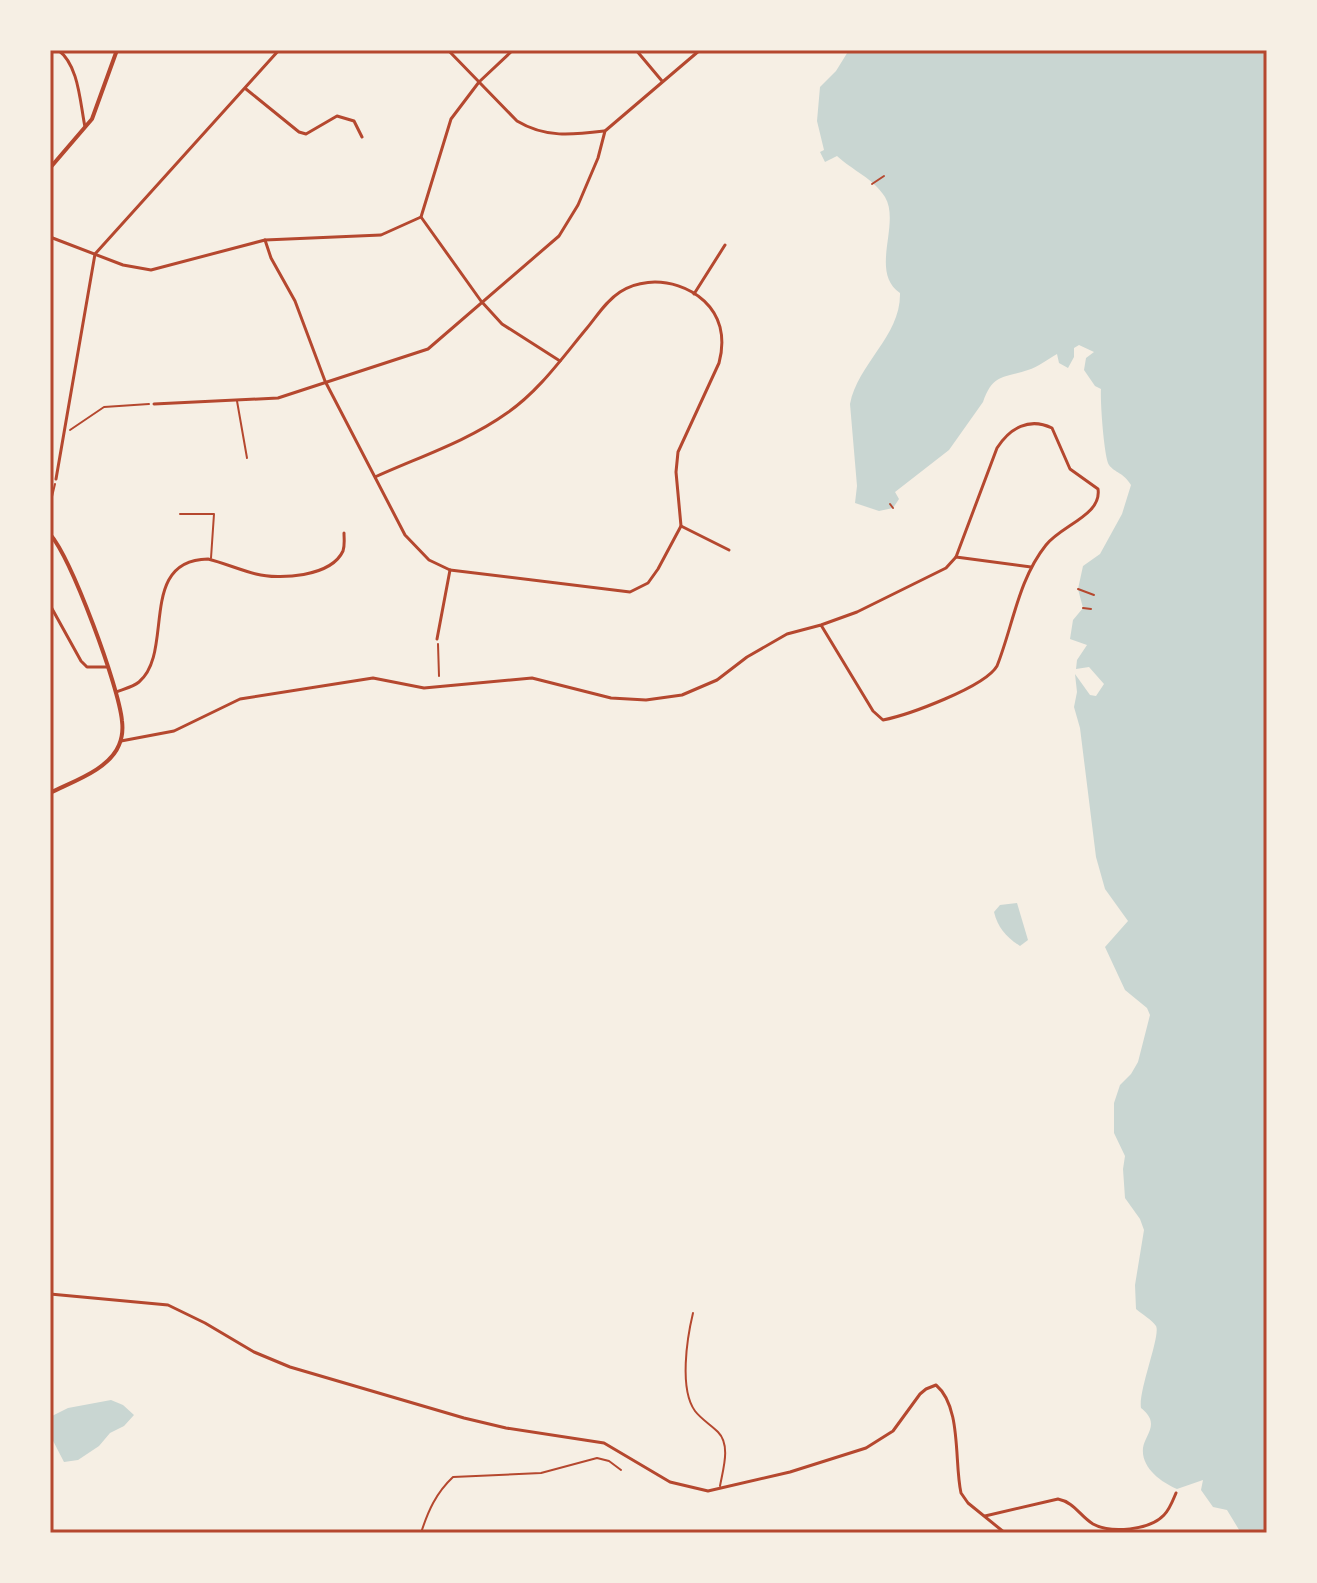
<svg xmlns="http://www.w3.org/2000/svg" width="1317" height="1583" font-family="'Alegreya Sans',sans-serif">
<rect width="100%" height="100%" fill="#f6efe4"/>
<g fill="#c9d6d2">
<path d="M849,50H1267V1533H1241L1227,1510L1213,1507L1201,1490L1203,1480L1177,1489C1161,1482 1141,1468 1143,1448C1144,1440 1151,1432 1151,1424C1151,1417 1146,1412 1141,1408C1138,1391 1161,1335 1156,1326C1152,1320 1142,1314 1136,1309L1135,1285L1144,1230L1140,1219L1125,1198L1123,1169L1125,1156L1114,1133V1103L1120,1085L1131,1074L1138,1062L1150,1015L1147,1008L1125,990L1105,947L1128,921L1105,889L1096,857L1080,728L1074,707L1077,692L1075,674L1090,695L1096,696L1104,684L1089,667L1076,669L1077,660L1087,645L1070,639L1073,620L1083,608L1078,589L1083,566L1100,554L1122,514L1131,485C1123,472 1115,473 1109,465C1104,458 1100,399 1101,389L1095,386L1084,370L1086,358L1094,352L1079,345L1074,348V357L1068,368L1059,363L1057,354C1048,359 1038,367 1028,370C1004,378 993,373 983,402L949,450L895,492L899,499L893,508L879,511L855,503L857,486L850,404C858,363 901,336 900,293C869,272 901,224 885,197C874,179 852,170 837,156L825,162L820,152L824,150L817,121L820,87L836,71Z"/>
<path d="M1017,903L1028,940L1020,946C1006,937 998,928 994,912L1000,905Z"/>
<path d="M111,1400L123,1405L134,1415L124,1426L110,1433L99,1446L78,1460L64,1462L50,1435V1417L68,1408Z"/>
</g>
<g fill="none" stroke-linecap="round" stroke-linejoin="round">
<g stroke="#b5482f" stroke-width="2">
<path d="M872,184L884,176"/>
<path d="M70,430L104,407L149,404"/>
<path d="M890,504L893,508"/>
<path d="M50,505L55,484"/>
<path d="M1078,589L1094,595"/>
<path d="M1083,608L1091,609"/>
<path d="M438,644L439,676"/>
<path d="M421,1533C428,1511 436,1493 453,1477L541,1473L597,1458L609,1461L621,1470"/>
</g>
<g stroke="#b5482f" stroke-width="2">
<path d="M237,401L247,458"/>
<path d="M180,514H214L211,558"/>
<path d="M693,1313C687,1338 679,1389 695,1411C701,1419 711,1425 718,1432C731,1445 723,1469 720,1486"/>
</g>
<g stroke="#b5482f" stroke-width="3">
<path d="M58,50C79,65 80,103 85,127"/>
<path d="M448,50L517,121C545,138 572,135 604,131"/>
<path d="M636,50L662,81"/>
<path d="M246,89L299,132L306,134L337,116L354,121L362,137"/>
<path d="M421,217L481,301L502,324L560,361"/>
<path d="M50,237L123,265L151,270L265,240L381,235L421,217L451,119L479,82L513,50"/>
<path d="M265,240L271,258L295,301L325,381L405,535L429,560L450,570L630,592L648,583L658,569L681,526L676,472L678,452L719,363C722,352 723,339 720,327C709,286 653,270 620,292C606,301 597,316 587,328C562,358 539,391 507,413C468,441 419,457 375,477"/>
<path d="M694,294L725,245"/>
<path d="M154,404L278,398L428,349L559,236L578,205L598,158L605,131L700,50"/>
<path d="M56,479L95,254L279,50"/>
<path d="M681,526L729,550"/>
<path d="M956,557L1031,567"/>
<path d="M50,605L81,661L87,667H107"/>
<path d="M437,639L450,570"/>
<path d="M116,692C124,689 133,687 139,682C175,652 137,560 208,559C224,563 240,570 256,574C279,580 331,577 343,551C345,545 344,539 344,533"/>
<path d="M121,741L174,731L240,699L373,678L424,688L532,678L611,698L646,700L682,695L717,680L747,657L787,634L821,625L857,612L946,568L956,557L997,448C1010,428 1029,417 1052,428L1070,469L1098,489C1102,515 1062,525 1046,545C1018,580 1013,626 997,666C985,687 908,715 883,720L873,711L821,625"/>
<path d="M50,1294L168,1305L205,1323L254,1352L290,1367L464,1418L506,1428L604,1443L670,1482L708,1491L790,1472L866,1448L893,1431L920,1394L926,1389L936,1385C962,1407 954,1462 961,1493L968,1503L1005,1533"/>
<path d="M985,1516L1058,1499C1074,1502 1080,1516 1093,1524C1111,1534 1150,1530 1164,1515C1170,1509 1173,1500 1176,1493"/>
</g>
<g stroke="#b5482f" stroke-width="4">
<path d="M50,168L92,119L117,50"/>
<path d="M50,534C72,560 119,687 122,721C123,729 122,738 119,745C109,770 71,782 50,793"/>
</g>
</g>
<rect width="1317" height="1583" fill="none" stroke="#f6efe4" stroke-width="104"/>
<rect x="52" y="52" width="1213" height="1479" fill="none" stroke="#b5482f" stroke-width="3"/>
</svg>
